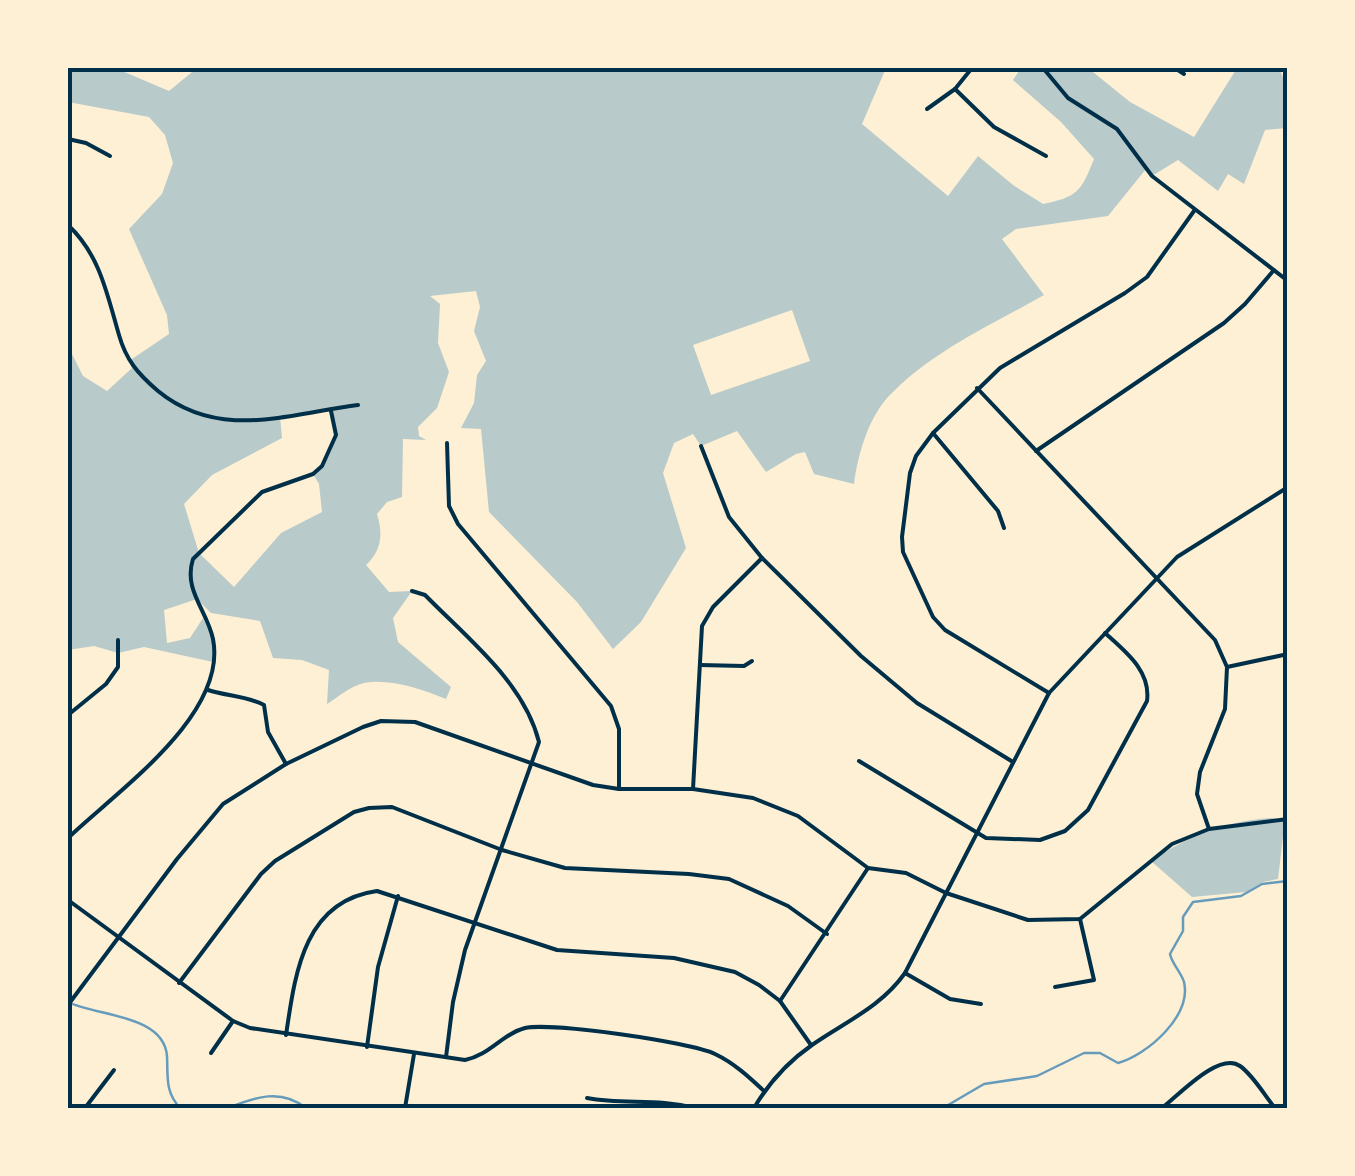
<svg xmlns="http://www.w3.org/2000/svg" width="1355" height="1176" font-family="Rubik,sans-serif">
<rect width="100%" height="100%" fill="#fdf0d5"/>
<g fill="#b9caca" fill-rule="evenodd">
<path d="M68,68H115L169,91L197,68H886L862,124L948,196L978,156L1013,185L1043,204C1077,197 1081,192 1094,159L1061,122L1013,80L1021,68H1088L1130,102L1194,137L1237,68H1279L1287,86V128L1265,130L1244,184L1228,174L1218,191L1178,160L1152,176L1146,169L1108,216L1016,229L1002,239L1044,295C993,324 935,350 893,392C869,414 858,454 854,484L814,474L805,452L796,454L766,472L737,431L701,446L693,434L674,443L663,473L686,548L641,622L613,649L577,602L489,512L481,429L461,428L474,403L477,375L486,361L474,331L480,307L476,291L430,296L440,304L438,343L449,372L437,408L418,427L419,436L426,440L403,439L402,497L387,502L377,514C383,534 382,550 366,565L389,592L412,591L393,618L398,642L451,687L446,699C422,689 389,678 364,683C351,686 338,697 327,704L329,670L302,660L273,658L260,621L211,613L197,599L164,610L167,643L190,638L203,618L213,641V662L144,647L118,653L94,646L68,650V346L83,376L107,391L132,368L129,361L169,334L167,315L129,229L162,194L173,163L165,135L149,117L68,102ZM792,310L810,361L711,395L693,345ZM331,411C337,440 336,453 313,474L319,484L322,512L281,533L234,587L199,553L184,504L212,475L282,438L280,417Z"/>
<path d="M1270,818L1285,820L1278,879L1263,882L1246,892L1192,897L1151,861C1188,836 1226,821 1270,818Z"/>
</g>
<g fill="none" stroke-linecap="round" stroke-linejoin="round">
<g stroke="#669bbc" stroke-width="2.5">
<path d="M68,1002C95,1016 164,1014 167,1056C168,1077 165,1092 180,1108"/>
<path d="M228,1108C255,1097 281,1088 306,1108"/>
<path d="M943,1108L984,1084L1037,1076L1084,1053H1100L1118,1063C1147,1055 1192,1016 1184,982C1181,972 1172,964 1170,954L1183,931V917L1193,902L1241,896L1262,884L1288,881"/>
</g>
<g stroke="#003049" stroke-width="4">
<path d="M1043,68L1068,98L1117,129L1152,176L1288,281"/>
<path d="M1175,68L1184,74"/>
<path d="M955,89L994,127L1046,156"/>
<path d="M927,109L955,89L972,68"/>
<path d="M1287,129L1288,131"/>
<path d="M68,139L86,143L110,156"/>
<path d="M68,225C100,255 107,294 119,335C126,360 138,374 158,391C219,441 288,414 358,405"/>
<path d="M977,388L1215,640L1227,667L1225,709L1200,772L1197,794L1209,829"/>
<path d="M933,433L998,511L1004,528"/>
<path d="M447,443L449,506L458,524L611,706L619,729V789"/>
<path d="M701,446L729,517L762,558L861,656L917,703L1013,762"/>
<path d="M1036,451L1224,323L1245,304L1274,270"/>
<path d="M412,591L425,595C467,638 524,682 539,742L465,950L453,1002L446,1057"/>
<path d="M700,665L744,666L752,661"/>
<path d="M1227,667L1288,654"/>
<path d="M208,690C226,696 247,696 264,705L268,732L286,764"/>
<path d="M1049,693L945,630L933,617L903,552L902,537L910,473L916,456L933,433L1000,368L1125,293L1147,277L1194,211"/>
<path d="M68,715L106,684L118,667V640"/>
<path d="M859,761L986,838L1040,840L1065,831L1088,810L1147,701C1151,671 1126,652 1105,633"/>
<path d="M693,789L702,626L713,607L762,558"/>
<path d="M68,838C117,791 228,715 213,639C207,610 183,590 193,559L262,492L313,474L322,466L336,435L331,411"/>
<path d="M68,900L233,1021L250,1028L465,1060C490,1055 502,1034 525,1028C550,1022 691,1042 715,1054C734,1063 749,1077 764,1091"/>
<path d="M905,973L950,999L981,1004"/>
<path d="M179,983L261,874L275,861L354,812L369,808L392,807L502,850L565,868L689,874L729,879L788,906L827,934"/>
<path d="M1055,987L1094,980L1080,919"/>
<path d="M780,1001L868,868"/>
<path d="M68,1005L177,859L223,804L286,764L363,727L381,721L415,722L593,785L619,789H693L753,798L798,816L868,868L906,873L946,893L1028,920L1080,919L1172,844L1209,829L1288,819"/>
<path d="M286,1035C295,975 303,901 377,891L557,950L674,958L735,972L759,985L780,1001L811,1045"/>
<path d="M367,1047L378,967L398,896"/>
<path d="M211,1053L233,1021"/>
<path d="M587,1098C624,1105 657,1098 695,1108"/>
<path d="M85,1108L114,1070"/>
<path d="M405,1108L414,1054"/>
<path d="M1162,1108C1178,1096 1219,1051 1240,1066C1253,1075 1265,1096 1275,1108"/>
</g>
<path stroke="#003049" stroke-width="4" d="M754,1108C768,1084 789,1061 812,1045C845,1022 881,1007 905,973L1049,693L1177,557L1288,487"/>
<path stroke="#003049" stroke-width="5" d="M1282,1108L1288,1104"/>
</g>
<rect width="1355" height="1176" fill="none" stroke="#fdf0d5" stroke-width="140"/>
<rect x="70" y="70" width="1215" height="1036" fill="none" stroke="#003049" stroke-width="4"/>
</svg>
